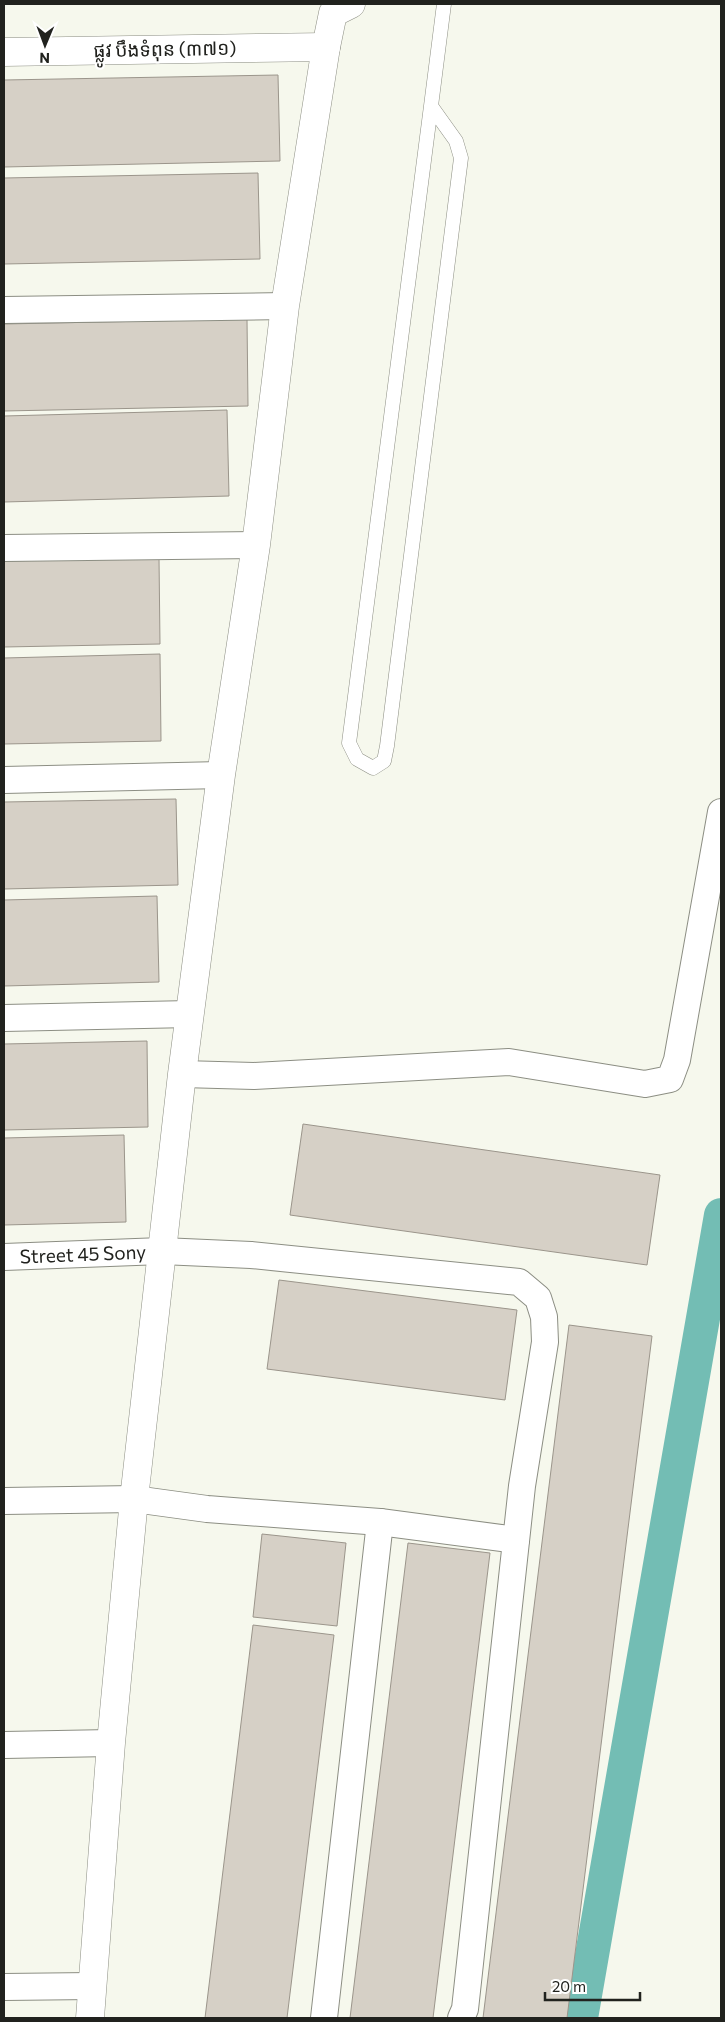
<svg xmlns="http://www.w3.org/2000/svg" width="725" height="2022" font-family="Commissioner,'Noto Sans Khmer',sans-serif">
<rect width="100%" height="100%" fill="#f6f8ed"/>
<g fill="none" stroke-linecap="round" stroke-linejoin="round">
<path stroke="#73bdb4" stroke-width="34" d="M581,2018L721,1215"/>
</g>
<g fill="#d6d0c6" stroke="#9b958b">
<path d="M278,75L280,161L4,167V80Z"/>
<path d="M258,173L260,259L4,264V178Z"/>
<path d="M247,319L248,406L4,411V324Z"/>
<path d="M227,410L229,496L4,502V416Z"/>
<path d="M159,558L160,644L4,647V561Z"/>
<path d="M160,654L161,741L4,744V658Z"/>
<path d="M176,799L178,885L4,889V802Z"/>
<path d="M157,896L159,982L4,986V900Z"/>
<path d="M147,1041L148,1127L4,1130V1044Z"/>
<path d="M303,1124L660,1175L647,1265L290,1215Z"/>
<path d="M124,1135L126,1222L4,1225V1138Z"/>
<path d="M279,1280L517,1310L505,1400L267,1369Z"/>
<path d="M569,1325L652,1336L567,2018H483Z"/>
<path d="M262,1534L346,1543L337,1626L253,1617Z"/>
<path d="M408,1543L490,1553L433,2018H350Z"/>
<path d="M253,1625L334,1635L287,2018H205Z"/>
</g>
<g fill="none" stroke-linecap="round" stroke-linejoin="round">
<g stroke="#8c8e83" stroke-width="15">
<path id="service" d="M431,106L456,141L461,158L387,746L384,761L373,768L357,759L349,743L431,106L444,4"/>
</g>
<g stroke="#8c8e83" stroke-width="28">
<g id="minor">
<path d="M4,310L285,306"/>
<path d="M4,548L256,545"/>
<path d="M4,780L221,775"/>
<path d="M4,1018L190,1014"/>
<path d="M182,1074L254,1076L509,1062L645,1084L670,1079L677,1060L721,812"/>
<path id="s1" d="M4,1257L162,1251L251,1255L519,1282L538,1298L544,1317L545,1342L522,1486L465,2009L461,2018"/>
<path d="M4,1501L134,1499L207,1509L380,1522L516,1540"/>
<path d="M4,1745L111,1743"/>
<path d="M4,1987L91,1986"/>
<path d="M324,2018L380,1522"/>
</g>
</g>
<g stroke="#8c8e83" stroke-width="29">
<g id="tertiary">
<path d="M4,52L326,47"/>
<path d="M90,2018L111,1743L134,1499L182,1074L221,775L256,545L285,306L326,47L333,13L351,4"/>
</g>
</g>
<use href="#service" stroke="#fff" stroke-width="14"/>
<use href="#minor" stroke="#fff" stroke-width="26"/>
<use href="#tertiary" stroke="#fff" stroke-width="28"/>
</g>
<g text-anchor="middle" stroke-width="4.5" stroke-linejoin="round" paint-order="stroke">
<g font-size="19" fill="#21221e" stroke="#fff">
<text transform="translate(165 49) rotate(-1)" y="7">ផ្លូវ បឹងទំពុន (៣៧១)</text>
<text dy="7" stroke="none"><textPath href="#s1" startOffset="79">Street 45 Sony</textPath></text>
</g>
</g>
<rect width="725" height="2022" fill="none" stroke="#21221e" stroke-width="10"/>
<g transform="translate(45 45) rotate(181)" stroke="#ffffff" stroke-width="4" paint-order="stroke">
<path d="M0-4L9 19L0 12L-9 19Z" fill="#21221e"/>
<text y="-8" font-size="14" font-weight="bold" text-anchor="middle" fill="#21221e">N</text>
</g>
<path d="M545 1992v8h95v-8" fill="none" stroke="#21221e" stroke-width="2.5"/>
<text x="552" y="1992" font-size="15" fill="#21221e" stroke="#ffffff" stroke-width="4" paint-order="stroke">20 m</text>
</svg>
